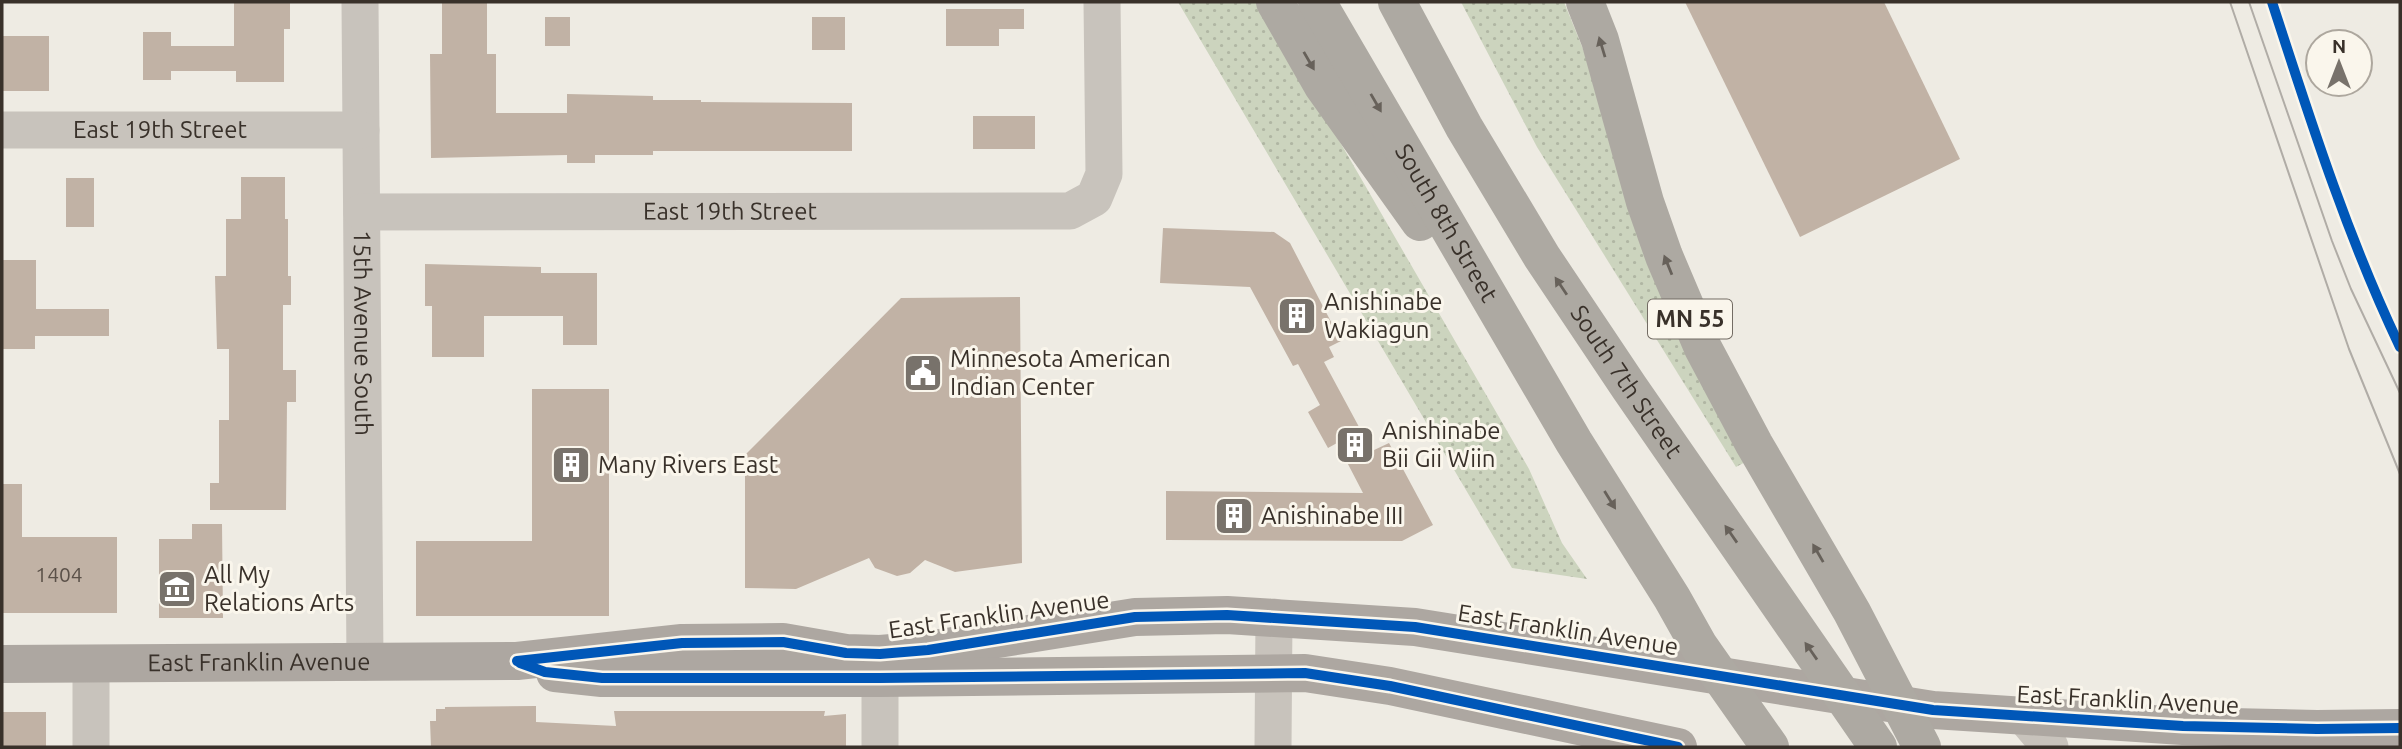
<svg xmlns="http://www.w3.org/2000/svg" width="2402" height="749" font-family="Ubuntu,sans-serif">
<defs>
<pattern id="grass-dots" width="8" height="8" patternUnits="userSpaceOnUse" patternTransform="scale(1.75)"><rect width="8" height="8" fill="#ccd4be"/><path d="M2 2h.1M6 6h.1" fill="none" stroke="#b0b6a3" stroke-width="1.8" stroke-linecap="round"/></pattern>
</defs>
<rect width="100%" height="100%" fill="#eeebe3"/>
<g fill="url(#grass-dots)">
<path d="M1178,2H1259L1529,469L1562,543L1587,579L1512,568Z"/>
<path d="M1461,2H1564L1749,460L1736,467L1537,147Z"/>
</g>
<g fill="#c1b2a5">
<path d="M234,2H290V29H284V82H236V71H171V80H143V32H171V46H234Z"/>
<path d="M442,2H487V54H496V113H567V94L653,96V100H701V102L852,103V151H653V155H595V163H567V155L431,158L430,54H442Z"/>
<path d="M1685,2H1884L1960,159L1800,237Z"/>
<path d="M946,9H1024V29H999V46H946Z"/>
<rect x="545" y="17" width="25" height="29"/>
<rect x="812" y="17" width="33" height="33"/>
<rect x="2" y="36" width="47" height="55"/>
<rect x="973" y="116" width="62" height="33"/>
<path d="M241,177H285V219H288V276H291V305H283V370H296V402H287L286,510H210V483H219V420H229V349H217L215,276H226V219H241Z"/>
<rect x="66" y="178" width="28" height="49"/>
<path d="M1163,228L1274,232L1290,243L1341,341L1329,347L1334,357L1324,362L1372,451L1389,443L1433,525L1402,541L1166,540V491L1363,493L1337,443L1328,448L1308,412L1320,405L1298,364L1293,366L1250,287L1160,283Z"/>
<path d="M2,260H36V309H109V336H35V349H2Z"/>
<path d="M425,264L541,267V273H597V345H563V316H484V357H432V306H425Z"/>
<path d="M1020,297L1022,563L955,572L925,560L910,573L897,576L875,568L869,558L796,589L745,588V455L901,298Z"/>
<path d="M532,389H609V616H416V541H532Z"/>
<path d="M2,484H22V537H117V613H2Z"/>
<path d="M192,524H222L223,618H159V539H192Z"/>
<path d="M536,706V722L616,726L614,711H825L824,716L846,714V747H431L430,721H436V709H445V707Z"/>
<rect x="2" y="712" width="44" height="35"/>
</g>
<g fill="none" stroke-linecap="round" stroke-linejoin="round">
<g stroke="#c8c3bc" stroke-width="37">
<path id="s1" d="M360,2L365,662"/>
<path id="s2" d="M2,130H361"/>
<path id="s3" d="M362,212L1070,211L1094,198L1104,174L1102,2"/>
<path d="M880,654V747"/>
<path d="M91,664V747"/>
<path d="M2024,716L2050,747"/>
<path d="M1273,747L1274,617"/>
</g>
<g stroke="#ada7a1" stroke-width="38">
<path id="s4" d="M2,664L517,661L682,643L783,642L846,653L880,654L928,650L1135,617L1227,615L1415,627L1933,710L2183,726L2317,729L2400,728"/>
<path d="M555,673L602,678H880L1305,673L1390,686L1678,747"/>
</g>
<g stroke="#ada9a2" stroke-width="38">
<path d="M1275,2L1323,86L1420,222"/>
<path id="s5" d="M1317,2L1574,442L1672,598L1699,646L1770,747"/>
<path id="s6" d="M1397,2L1464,127L1542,257L1629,387L1878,747"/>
<path d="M1585,2L1600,40L1645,202L1664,256L1703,348L1754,444L1852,612L1922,747"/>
</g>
<g stroke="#b0aca6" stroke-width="2">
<path d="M2230,2L2349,349L2400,474"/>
<path d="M2249,2L2332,241L2351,289L2400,393"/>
</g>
<g stroke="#faf6ec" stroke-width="15">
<g id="cycleway">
<path d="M2272,2C2310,119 2347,236 2400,347"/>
<path d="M517,661L682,643L783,642L846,653L880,654L928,650L1135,617L1227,615L1415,627L1933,710L2183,726L2317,729L2400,728"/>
<path d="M520,663L545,672L602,678H880L1305,673L1390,686L1678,747"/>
</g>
</g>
<use href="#cycleway" stroke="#0057b8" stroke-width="10"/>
</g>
<defs><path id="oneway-solid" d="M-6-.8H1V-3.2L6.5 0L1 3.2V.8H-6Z" transform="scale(1.75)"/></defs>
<g fill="#67615a">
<use href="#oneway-solid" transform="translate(1602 47) rotate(-107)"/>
<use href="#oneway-solid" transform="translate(1309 61) rotate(60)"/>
<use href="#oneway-solid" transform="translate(1376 103) rotate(60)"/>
<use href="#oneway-solid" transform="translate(1668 265) rotate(-112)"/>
<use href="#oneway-solid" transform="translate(1561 286) rotate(-124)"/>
<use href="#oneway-solid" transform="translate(1610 500) rotate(58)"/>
<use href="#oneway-solid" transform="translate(1731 534) rotate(-125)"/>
<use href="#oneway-solid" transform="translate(1818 553) rotate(-120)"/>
<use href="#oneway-solid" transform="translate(1811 651) rotate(-125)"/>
</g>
<defs>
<g id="building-square" transform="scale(2.0125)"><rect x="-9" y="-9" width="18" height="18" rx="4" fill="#78726b" stroke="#faf6ec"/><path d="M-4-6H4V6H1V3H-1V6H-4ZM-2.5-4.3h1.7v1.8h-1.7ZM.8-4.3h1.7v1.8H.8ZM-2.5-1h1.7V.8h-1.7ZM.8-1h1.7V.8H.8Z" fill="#fff"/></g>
<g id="civic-square" transform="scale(2.0125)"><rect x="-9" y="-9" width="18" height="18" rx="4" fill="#78726b" stroke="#faf6ec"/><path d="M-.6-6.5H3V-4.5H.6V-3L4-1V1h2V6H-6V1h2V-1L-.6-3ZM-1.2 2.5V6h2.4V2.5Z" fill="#fff"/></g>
<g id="museum-square" transform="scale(2.0125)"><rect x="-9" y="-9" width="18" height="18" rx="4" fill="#78726b" stroke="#faf6ec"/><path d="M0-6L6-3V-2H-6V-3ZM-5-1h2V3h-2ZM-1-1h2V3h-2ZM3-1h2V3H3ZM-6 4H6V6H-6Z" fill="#fff"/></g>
</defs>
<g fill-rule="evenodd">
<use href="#building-square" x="1297" y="316"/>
<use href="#civic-square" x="923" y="373"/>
<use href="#building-square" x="1355" y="445"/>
<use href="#building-square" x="571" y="465"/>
<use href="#building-square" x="1234" y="516"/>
<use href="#museum-square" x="177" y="589"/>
</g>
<g text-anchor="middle" stroke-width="6" stroke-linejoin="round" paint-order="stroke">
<g font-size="21" fill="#5b5149">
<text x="59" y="582">1404</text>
</g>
<rect fill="#faf6ec" stroke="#736c64" stroke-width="2" x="1648" y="299.5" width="84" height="39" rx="5"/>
<g font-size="23" font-weight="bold" fill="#39312a">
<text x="1690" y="327">MN 55</text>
</g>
<g font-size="24" fill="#39312a" stroke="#faf6ec">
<text dy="8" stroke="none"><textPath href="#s2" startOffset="158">East 19th Street</textPath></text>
<text dy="8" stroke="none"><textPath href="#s3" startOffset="368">East 19th Street</textPath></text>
<text dy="8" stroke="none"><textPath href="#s5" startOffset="256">South 8th Street</textPath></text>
<text dy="8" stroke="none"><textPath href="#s1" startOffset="331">15th Avenue South</textPath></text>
<text dy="8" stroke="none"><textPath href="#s6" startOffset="444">South 7th Street</textPath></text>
<text transform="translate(999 615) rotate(-8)" y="8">East Franklin Avenue</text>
<text transform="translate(1568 630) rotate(9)" y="8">East Franklin Avenue</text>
<text dy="8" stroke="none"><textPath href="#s4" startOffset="257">East Franklin Avenue</textPath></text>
<text transform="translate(2128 700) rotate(3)" y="8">East Franklin Avenue</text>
</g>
<g font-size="24" fill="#39312a" stroke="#faf6ec" text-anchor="start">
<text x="1324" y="310">Anishinabe<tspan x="1324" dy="28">Wakiagun</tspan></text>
<text x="950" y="367">Minnesota American<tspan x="950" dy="28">Indian Center</tspan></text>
<text x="1382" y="439">Anishinabe<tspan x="1382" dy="28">Bii Gii Wiin</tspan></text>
<text x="598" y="473">Many Rivers East</text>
<text x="1261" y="524">Anishinabe III</text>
<text x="204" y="583">All My<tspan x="204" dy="28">Relations Arts</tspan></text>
</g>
</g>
<rect width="2402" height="749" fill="none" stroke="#39312a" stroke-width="7"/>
<g transform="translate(2339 63)"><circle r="33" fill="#faf6ec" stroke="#ada79e" stroke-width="2"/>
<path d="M0-5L12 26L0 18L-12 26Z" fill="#78726b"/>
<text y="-10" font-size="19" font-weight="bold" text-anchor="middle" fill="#39312a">N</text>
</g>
</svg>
